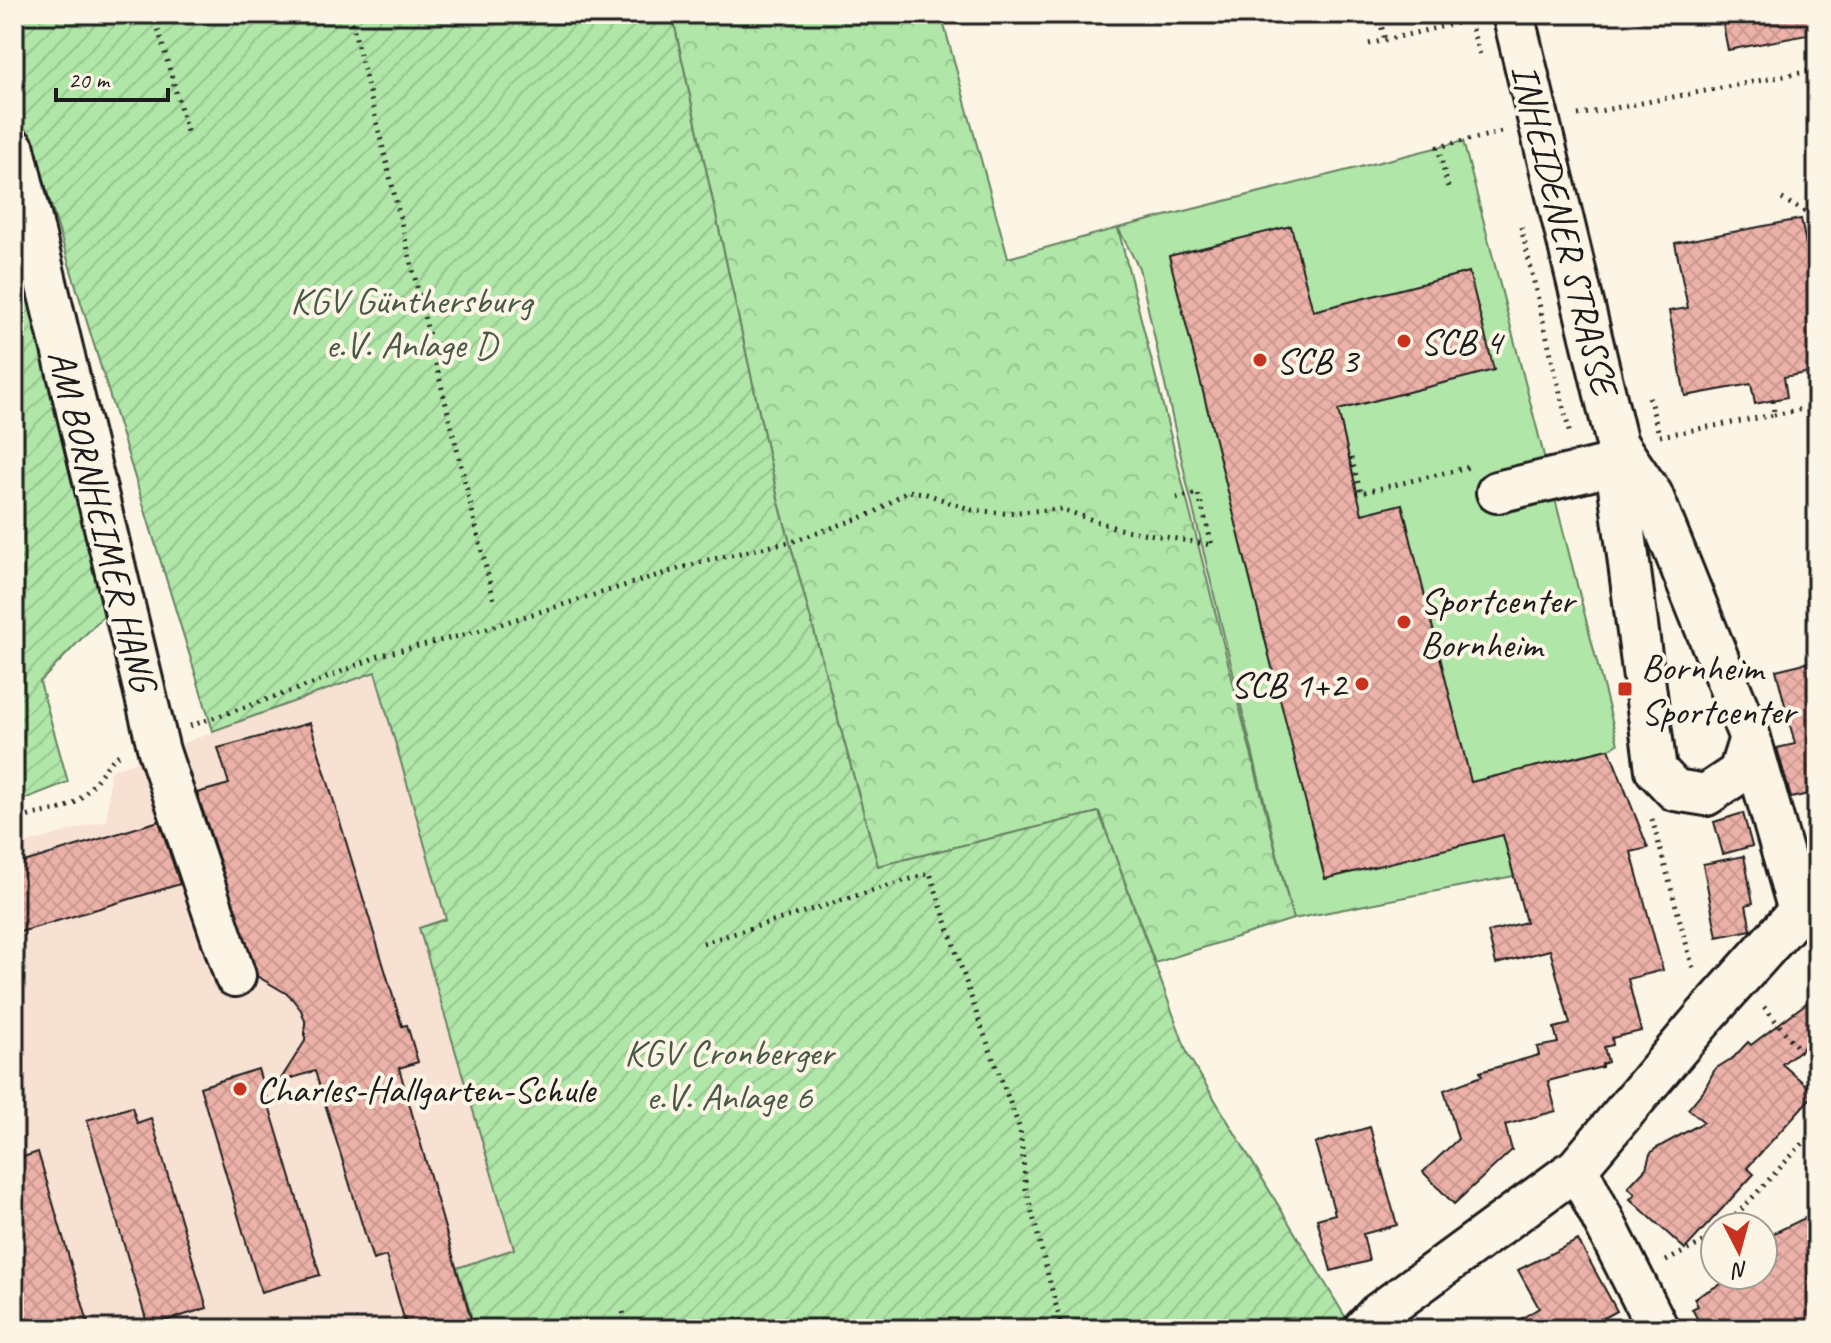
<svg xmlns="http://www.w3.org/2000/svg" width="1831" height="1343" font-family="Caveat,sans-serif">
<defs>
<pattern id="forest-crowns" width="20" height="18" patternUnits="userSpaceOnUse" patternTransform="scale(2)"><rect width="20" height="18" fill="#b0e6a8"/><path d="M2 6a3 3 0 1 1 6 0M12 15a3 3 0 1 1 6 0" fill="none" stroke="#97c590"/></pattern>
<pattern id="garden-furrows" width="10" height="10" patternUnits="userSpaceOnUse" patternTransform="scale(2)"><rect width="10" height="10" fill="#b0e6a8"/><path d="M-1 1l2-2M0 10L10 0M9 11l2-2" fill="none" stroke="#97c590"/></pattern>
<pattern id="building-cross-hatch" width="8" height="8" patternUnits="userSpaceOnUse" patternTransform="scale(2)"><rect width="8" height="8" fill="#ecb1a8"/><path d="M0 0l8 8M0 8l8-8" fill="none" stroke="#ca9890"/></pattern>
</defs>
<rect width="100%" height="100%" fill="#fcf5e5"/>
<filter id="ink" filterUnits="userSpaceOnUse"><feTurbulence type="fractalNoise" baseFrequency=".0125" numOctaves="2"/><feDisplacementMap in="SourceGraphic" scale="16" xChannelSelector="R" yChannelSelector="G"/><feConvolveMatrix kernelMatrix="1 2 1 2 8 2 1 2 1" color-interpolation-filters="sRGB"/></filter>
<g filter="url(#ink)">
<path fill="#f7e1d3" d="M375,671L447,920L420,929L514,1250L457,1268L475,1329H14V847L107,820L110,771Z"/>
<path fill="url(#forest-crowns)" stroke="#668162" stroke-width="2" d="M672,14H941L1008,258L1118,228L1293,919L1155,963L1099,812L878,866L778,499Z"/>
<path fill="#b0e6a8" stroke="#668162" stroke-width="2" d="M1463,141L1618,744L1609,749L1488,778L1514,876L1293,919L1188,488L1139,268L1118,228Z"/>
<g fill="url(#garden-furrows)" stroke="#668162" stroke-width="2">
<path d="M14,14H672L778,499L878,866L1099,812L1188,1055L1346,1318L1335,1329H475L457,1268L514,1249L419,928L446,919L375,672L213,731L46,189L38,191L14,85Z"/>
<path d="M14,218L108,611L40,682L68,782L14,803Z"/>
</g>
<g fill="url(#building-cross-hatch)" stroke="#1c1c1c" stroke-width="2">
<path d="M1721,14H1817V33L1728,50Z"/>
<path d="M1801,219L1814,284L1817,283V371L1784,377L1787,397L1755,404L1751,384L1685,396L1669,311L1688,308L1675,243Z"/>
<path d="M1291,226L1313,311L1469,272L1494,370L1338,410L1362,514L1402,504L1471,782L1609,749L1648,848L1631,852L1663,970L1628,979L1641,1031L1612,1038L1613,1045L1604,1047L1608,1062L1602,1064V1067L1548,1081L1556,1111L1505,1125L1512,1150L1454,1204L1423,1172L1458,1139L1444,1090L1482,1076L1480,1072L1539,1055L1537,1047L1558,1043L1554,1028L1570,1024L1550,950L1496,964L1488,932L1526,922L1503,835L1325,879L1169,256Z"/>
<path d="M1817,660V792L1791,798L1777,748L1795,744L1776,670Z"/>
<path d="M310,723L402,1026L407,1025L418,1062L399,1068L471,1319L436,1329H407L386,1256L373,1260L315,1071L279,1082L305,1041V1021L301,1010L289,995L257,976L197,793L229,784L218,748Z"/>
<path d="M1743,813L1752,846L1723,854L1714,822Z"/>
<path d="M159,821L180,884L14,934V865Z"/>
<path d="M1744,856L1753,903L1746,905L1751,930L1717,937L1703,864Z"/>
<path d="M1817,995V1037L1782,1064L1815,1093L1747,1168L1754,1174L1685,1249L1630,1199L1635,1194L1628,1187L1646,1168L1650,1154L1655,1149L1704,1122L1688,1109L1704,1090L1715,1069L1734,1057L1748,1042L1751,1045Z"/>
<path d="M258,1069L320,1275L261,1292L200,1087Z"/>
<path d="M132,1107L137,1123L151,1118L207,1308L148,1326L87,1120Z"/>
<path d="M1370,1127L1397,1225L1363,1234L1369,1261L1331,1271L1317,1219L1335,1214L1315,1143Z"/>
<path d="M38,1152L90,1329H26L14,1288V1160Z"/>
<path d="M1817,1212V1329H1703L1692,1309L1698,1306L1694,1298L1738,1275H1763V1262L1778,1254L1773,1245L1777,1243L1772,1234Z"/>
<path d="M1578,1240L1617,1311L1584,1329H1504L1539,1308L1518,1270Z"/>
</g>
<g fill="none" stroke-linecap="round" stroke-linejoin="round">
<g stroke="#1c1c1c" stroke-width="46">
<g id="minor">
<path d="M1513,14L1617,444L1616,464L1656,770L1675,790L1706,795L1739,773L1750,738"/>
<path d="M14,149L159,751L235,976"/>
<path d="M1617,444L1652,495L1750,738L1799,911"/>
<path d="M1497,492L1616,464"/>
<path d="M1577,1168L1658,1329"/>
<path d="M1364,1329L1378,1314L1577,1168L1706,1015L1799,911L1817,899"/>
</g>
</g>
<g stroke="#1c1c1c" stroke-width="5" stroke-dasharray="2 6" stroke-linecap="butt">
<path d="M154,14L188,135"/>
<path d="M350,14L494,600"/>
<path d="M1383,14L1379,17L1385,40"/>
<path d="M1467,14L1481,58"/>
<path d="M1369,44L1469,20"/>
<path d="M1578,115L1816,70L1813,53"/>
<path d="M1448,187L1438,147L1502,132"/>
<path d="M1782,199L1813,216L1817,226"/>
<path d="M1521,227L1570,435"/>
<path d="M1649,397L1659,434"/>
<path d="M1774,415L1817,406"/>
<path d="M1660,436L1774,415L1773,400"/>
<path d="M1351,458L1361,493L1469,467"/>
<path d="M190,726L312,684L381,655L468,634L704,561L794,541L874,513L907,491L924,493L972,510L1004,513L1061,509L1119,529L1212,545L1198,493L1177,498"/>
<path d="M1652,819L1694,972"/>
<path d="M14,824C32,810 55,815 74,803C95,789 102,765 123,752"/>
<path d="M703,943L930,873L978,1018L1020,1129L1026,1189L1062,1329"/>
<path d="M1764,1007L1817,1071"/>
<path d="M1725,1227L1817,1128"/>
<path d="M1666,1261L1715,1236"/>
<path d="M623,1312L628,1329"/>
</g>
<use href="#minor" stroke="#fcf5e5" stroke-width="40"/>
</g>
</g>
<g fill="#c8321e" stroke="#fcf5e5" stroke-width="3">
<circle cx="1404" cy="341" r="8"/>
<circle cx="1260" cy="360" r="8"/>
<circle cx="1404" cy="622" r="8"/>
<circle cx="1362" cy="684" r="8"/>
<rect x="1617" y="681" width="16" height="16" rx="4"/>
<circle cx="240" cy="1089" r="8"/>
</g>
<g text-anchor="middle" stroke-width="8" stroke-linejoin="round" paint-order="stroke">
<g font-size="38" fill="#1c1c1c" stroke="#fcf5e5">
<text transform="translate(1565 229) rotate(76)" y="13">INHEIDENER STRASSE</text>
<text transform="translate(103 520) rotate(76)" y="13">AM BORNHEIMER HANG</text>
</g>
<g font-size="38" fill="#485946" stroke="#fcf5e5">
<text x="411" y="313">KGV Günthersburg<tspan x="411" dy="44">e.V. Anlage D</tspan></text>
<text x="729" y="1065">KGV Cronberger<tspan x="729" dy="44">e.V. Anlage 6</tspan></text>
</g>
<g font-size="38" fill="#1c1c1c" stroke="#fcf5e5" text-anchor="start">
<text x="1420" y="354">SCB 4</text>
<text x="1276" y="373">SCB 3</text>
<text x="1420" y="613">Sportcenter<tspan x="1420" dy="44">Bornheim</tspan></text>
<text x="1641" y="680">Bornheim<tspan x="1641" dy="44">Sportcenter</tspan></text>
<text x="1346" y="697" text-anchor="end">SCB 1+2</text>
<text x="256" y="1102">Charles-Hallgarten-Schule</text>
</g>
</g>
<rect width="1831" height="1343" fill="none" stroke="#fcf5e5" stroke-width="48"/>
<rect x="24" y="24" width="1783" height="1295" fill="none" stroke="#1c1c1c" stroke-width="3" filter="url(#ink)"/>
<g transform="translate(1739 1251) rotate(174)"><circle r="38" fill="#fcf5e5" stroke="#a29e95" stroke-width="2"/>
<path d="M0-6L14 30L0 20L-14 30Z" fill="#c8321e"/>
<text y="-12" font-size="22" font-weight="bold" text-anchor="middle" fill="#1c1c1c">N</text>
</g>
<path d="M56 88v12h112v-12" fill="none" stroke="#1c1c1c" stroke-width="4"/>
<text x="68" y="88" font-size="24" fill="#1c1c1c" stroke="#fcf5e5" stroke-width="6" paint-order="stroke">20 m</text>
</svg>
